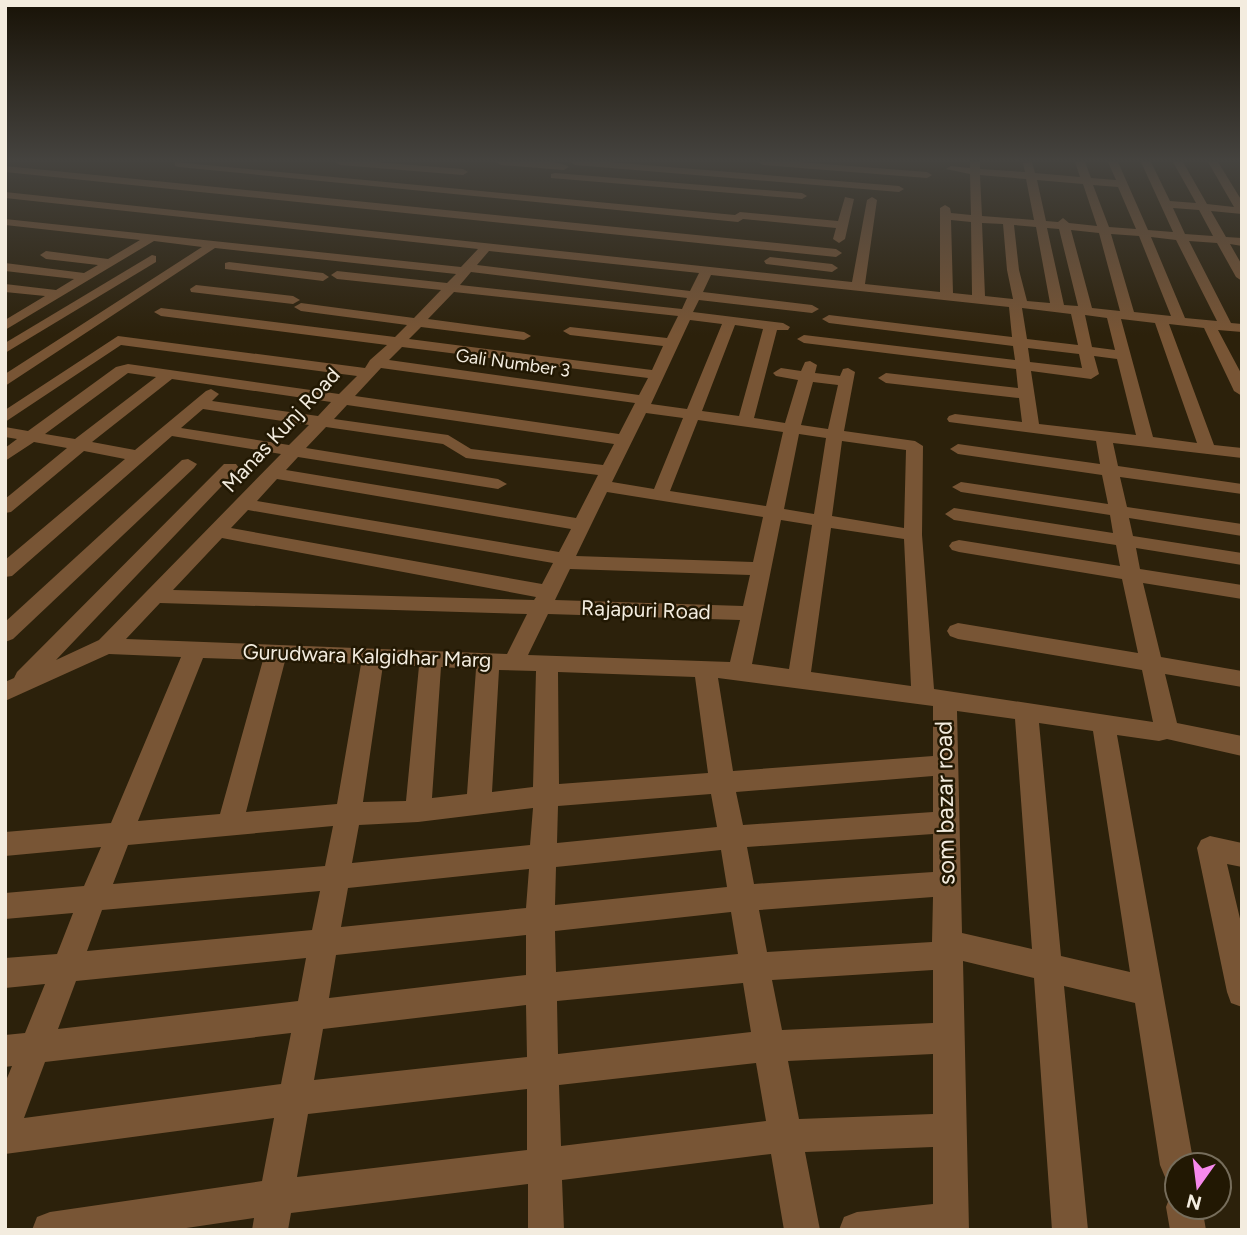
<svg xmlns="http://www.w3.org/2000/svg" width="1247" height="1235" font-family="Figtree,sans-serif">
<rect width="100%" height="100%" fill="#2c210b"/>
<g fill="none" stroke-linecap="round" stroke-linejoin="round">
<g fill="#785535" fill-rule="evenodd">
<path d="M175,162L735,215L740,212L838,221L845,197L854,199L845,239L839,243L833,239L836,228L743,219L738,222L179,167L175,166Z"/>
<path d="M335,162H374L463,169L468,172L463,175L340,165Z"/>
<path d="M496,162C514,161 555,158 569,167L564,170L501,165Z"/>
<path d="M570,162H608L899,186L904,189L899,192L575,165Z"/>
<path d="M758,162H798L927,172L932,175L927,178L763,165Z"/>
<path d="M970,162H980V169L1025,172L1023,163L1032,162L1035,173L1080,177L1075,162H1085L1091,178L1116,180L1108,162H1118L1148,230L1173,232L1141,162H1151L1170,201L1196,203L1173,162H1183L1207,204L1234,207L1208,162H1218L1242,201V214L1211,211L1226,237L1242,238V246L1230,244L1242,265V281L1236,277L1217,243L1189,241L1231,323L1242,324V332L1218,330L1242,375V396L1234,391L1204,328L1169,324L1214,445L1242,448V458L1113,443L1118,466L1242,484V494L1120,477L1127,507L1242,524V536L1129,518L1133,536L1242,553V565L1136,548L1140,569L1242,585V599L1143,583L1161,657L1242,671V687L1165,674L1177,723L1242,736V756L1167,739L1159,741L1117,735L1194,1165H1177V1182L1165,1177L1160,1165L1135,1003L1064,986L1088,1230H1052L1034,978L963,961L969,1230H839L844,1217L857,1212L933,1204V1147L805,1152L820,1230H784L771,1154L562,1180L564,1230H528V1184L291,1213L288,1230H252L254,1218L173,1230H32L37,1217L50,1212L262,1181L274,1118L5,1154V1083L12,1066L5,1067V1035L25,1033L45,984L5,988V958L57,954L73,913L5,919V893L84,886L101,847L5,856V832L111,823L181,657L109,654L5,701V682L14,678L17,672L224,464H236L239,468L56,660L99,640L281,454L172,436L12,576L5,577V560L125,459L84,451L11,512L5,513V499L67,448L34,442L5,461V448L17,439L5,437V427L28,431L116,367L128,364L339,394L357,376L121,345L5,422V410L118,336L365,368L370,360L387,345L161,316L154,312L161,308L395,337L407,325L301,311L294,307L301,303L414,318L441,290L337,279L331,275L337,271L447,283L456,274L215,248L5,386V374L202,247L154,241L5,330V320L45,296L5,292V284L56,290L74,279L5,271V263L84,273L98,265L46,259L40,255L46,251L108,259L140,240L5,225V219L461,267L478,249L5,198V192L852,282L867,200L872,197L877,200L865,284L940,292V208L945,205L950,208L951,213L971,215L970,174L946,169L951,166L970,168ZM980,175L1026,179L1034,220L982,216ZM1037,180L1083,184L1097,226L1069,223L1063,218L1058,222L1046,221ZM1093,185L1118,187L1136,229L1109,227ZM1173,208L1199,210L1213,236L1185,234ZM951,220L971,222L972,295L953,293ZM982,223L1003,224L1007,270L1013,299L985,296ZM1014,225L1036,227L1050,303L1027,301L1019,270ZM1047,228L1059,229L1078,306L1064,305ZM1071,230L1099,233L1120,311L1092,308ZM1111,234L1139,236L1171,316L1134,312ZM1151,237L1176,240L1217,321L1185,318ZM489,251L699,273L690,291L477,265ZM471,272L687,298L682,309L460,285ZM711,275L1009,307L1012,337L829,315L822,319L829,323L1013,346L1015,360L804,335L797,339L804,343L1016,369L1018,388L886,373L878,378L886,383L1019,398L1022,422L955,414L949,416L947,419L949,422L1096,441L1100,464L958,444L950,449L958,454L1102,475L1108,504L961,482L952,487L961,492L1110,515L1113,533L954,508L945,514L954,520L1116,545L1120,566L959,540L952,542L949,546L952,550L959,552L1122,579L1138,653L958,623L950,626L947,631L950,636L958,639L1142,670L1153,722L934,689L922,535L923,446L915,441L844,431L855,372L848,368L843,369L840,376L815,373L817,365L810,361L805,362L801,371L781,368L773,373L776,376L798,380L785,423L754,418L777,330H788L790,327L783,323L693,312L699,300L812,313L819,309L812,305L703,292ZM454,292L678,316L667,338L570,327L563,331L570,335L663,346L652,370L409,339L421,327L524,340L531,336L524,332L428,319ZM1022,308L1071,314L1078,345L1027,339ZM1085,315L1107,318L1115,350L1092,347ZM1121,319L1155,323L1197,443L1153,437ZM690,320L722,324L687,409L651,404ZM735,325L763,329L739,416L702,411ZM402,347L648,378L639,395L389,360ZM1028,348L1079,354L1082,368L1030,362ZM1094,356L1117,359L1136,435L1039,424L1031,371L1091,379L1099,374ZM381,368L635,403L619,434L355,396ZM128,373L156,377L75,439L45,434ZM172,379L331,402L318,416L212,401L219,394L211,389L206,391L135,450L92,442ZM813,382L838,385L828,429L801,425ZM347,405L614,444L603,465L471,449L448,435L334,419ZM203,409L309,425L289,445L181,428ZM646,413L683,418L654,489L612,482ZM698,420L783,432L766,506L670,491ZM326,427L443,444L466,458L598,475L576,518L286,470L298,457L498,489L507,484L498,479L306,448ZM799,434L826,438L814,514L784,509ZM842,441L906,450L904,528L832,516ZM277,479L571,529L559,552L257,501ZM607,492L763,517L753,562L576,556ZM248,510L553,563L542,584L231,528ZM781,520L812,525L789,669L752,664ZM831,528L904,539L911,686L811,672ZM222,538L536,597L534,600L173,590ZM570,569L750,575L743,606L555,600ZM160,603L527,614L507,654L126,639ZM548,614L740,620L730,662L528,655ZM203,658L263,660L220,814L138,821ZM285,661L361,664L337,804L246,812ZM383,665L419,666L406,801L363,802ZM441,667L476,669L467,794L432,798ZM499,670L536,671L533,787L492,792ZM558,672L695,677L708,773L559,784ZM718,678L933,706V756L733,771ZM957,711L1015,719L1032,949L962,933ZM1039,723L1093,731L1130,972L1061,956ZM933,776V812L743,825L736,792ZM711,794L717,827L557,843L558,806ZM533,808L530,845L352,863L359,825L418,822ZM333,826L325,866L113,884L128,845ZM933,834V872L754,884L747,847ZM721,850L727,887L555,905L556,867ZM529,869L526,908L341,927L348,888ZM320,891L312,930L87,951L102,910ZM933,897L932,942L767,952L759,910ZM731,912L738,954L556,972L555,931ZM526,935V975L329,998L336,955ZM306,958L298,1001L58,1029L76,981ZM933,970V1023L782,1030L772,980ZM743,983L751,1032L558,1054L557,1001ZM526,1005L527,1057L314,1080L323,1029ZM291,1033L281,1084L24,1118L45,1062ZM933,1054V1114L799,1119L788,1061ZM756,1063L766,1121L561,1146L559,1085ZM527,1089V1150L297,1177L308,1114Z"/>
<path d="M5,166L836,249L842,253L836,257L5,172Z"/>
<path d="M555,173L802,193L807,196L802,199L551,178V174Z"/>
<path d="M152,255L156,256V262L5,353V343Z"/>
<path d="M770,257L832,264L838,268L832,272L766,264L764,261Z"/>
<path d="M229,262L323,273L329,277L323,281L225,269V263Z"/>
<path d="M196,285L293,296L300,300L293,304L191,292L190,289Z"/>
<path d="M188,459L197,464L194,468L13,639L5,642V622L182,460Z"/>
<path d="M1210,836L1242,843V867L1227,864L1242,927V1007L1231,1003L1227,992L1197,848L1201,840Z"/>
<path d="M1177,1192V1207H1202L1206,1230H1170L1166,1207L1171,1194Z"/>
</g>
</g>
<linearGradient id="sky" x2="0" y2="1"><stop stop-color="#181206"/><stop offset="0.48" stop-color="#45433f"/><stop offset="1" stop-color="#45433f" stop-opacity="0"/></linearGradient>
<rect width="1247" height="335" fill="url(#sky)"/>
<g text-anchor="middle" stroke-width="5" stroke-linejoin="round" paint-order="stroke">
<g font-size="18" fill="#f3ecdf" stroke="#221803">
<text transform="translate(513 363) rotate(8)" y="6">Gali Number 3</text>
</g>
<g font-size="21" fill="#f3ecdf" stroke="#221803">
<text transform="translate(281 430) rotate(-47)" y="7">Manas Kunj Road</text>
<text transform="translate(646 610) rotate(2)" y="7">Rajapuri Road</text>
<text transform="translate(367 656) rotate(2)" y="7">Gurudwara Kalgidhar Marg</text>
</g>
<g font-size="24" fill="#f3ecdf" stroke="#221803">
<text transform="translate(945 803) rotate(-91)" y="8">som bazar road</text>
</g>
</g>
<rect width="1247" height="1235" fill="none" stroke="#f3ecdf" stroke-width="14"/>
<g transform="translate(1198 1186) rotate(194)"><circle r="33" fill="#221803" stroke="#766d5b" stroke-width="2"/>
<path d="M0-5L12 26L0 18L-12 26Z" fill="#f788ec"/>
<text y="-10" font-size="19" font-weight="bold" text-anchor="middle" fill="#f3ecdf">N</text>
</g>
</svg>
